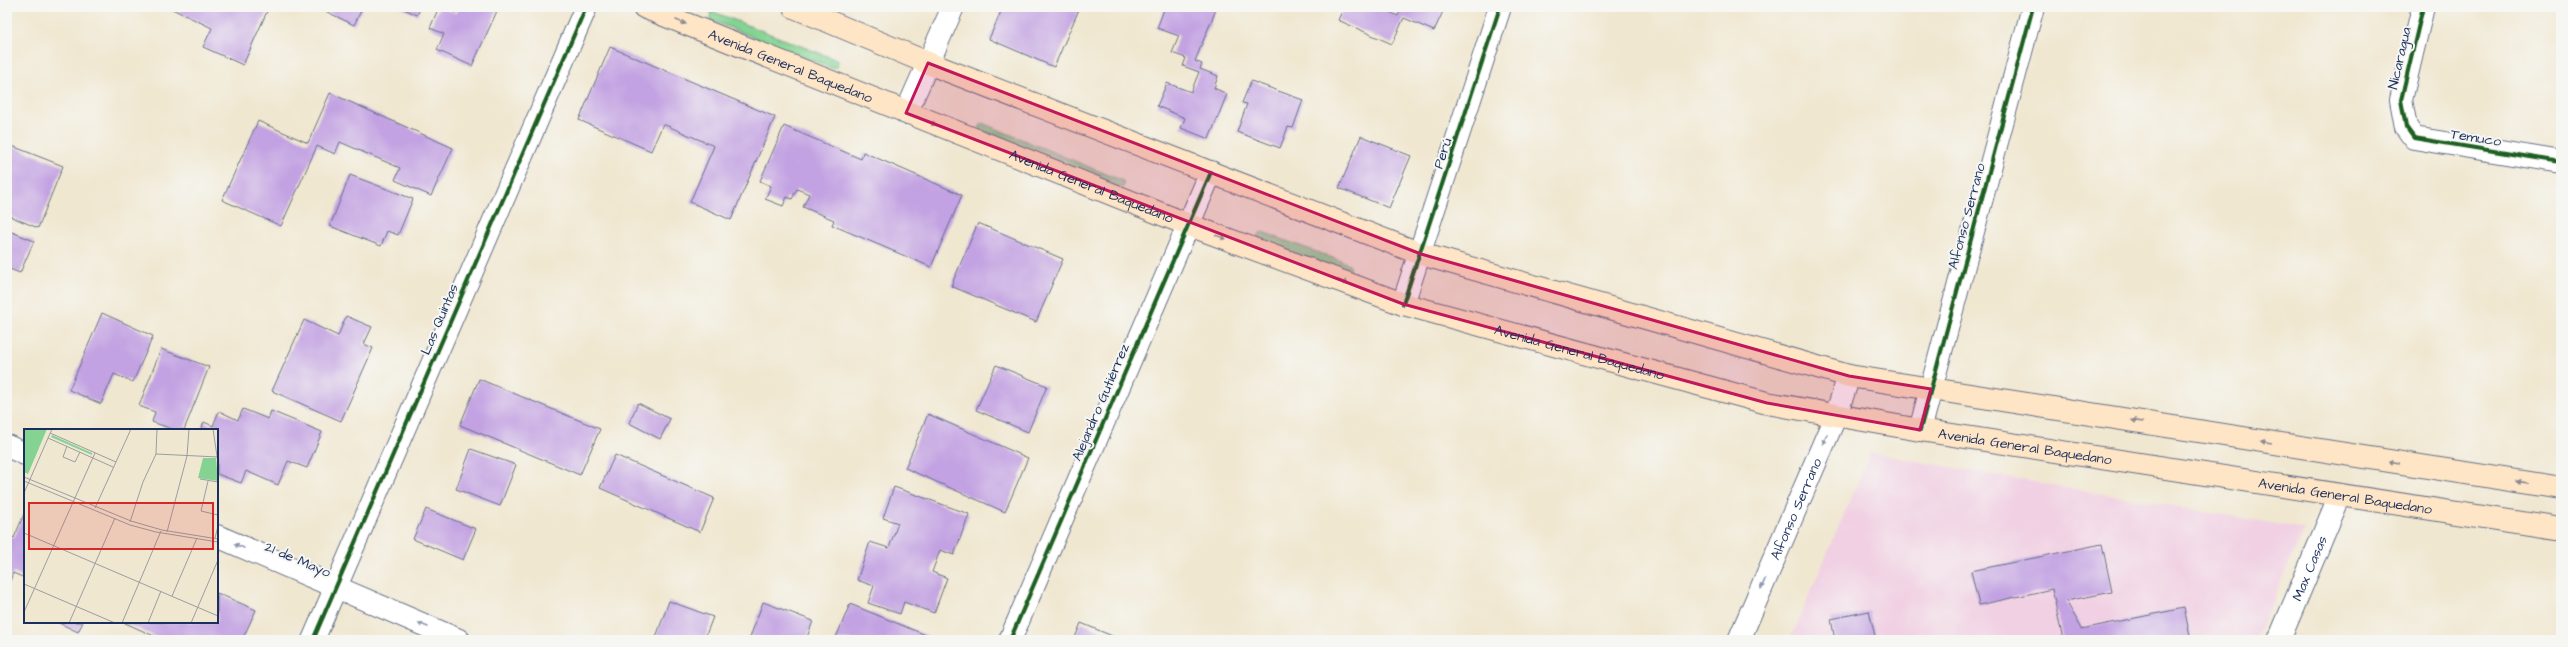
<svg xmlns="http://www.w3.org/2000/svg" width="2568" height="647" font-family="'Architects Daughter',sans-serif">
<rect width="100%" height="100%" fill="#f6f6f2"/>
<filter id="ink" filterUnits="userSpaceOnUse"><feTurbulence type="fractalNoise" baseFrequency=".025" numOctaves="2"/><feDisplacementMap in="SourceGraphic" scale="8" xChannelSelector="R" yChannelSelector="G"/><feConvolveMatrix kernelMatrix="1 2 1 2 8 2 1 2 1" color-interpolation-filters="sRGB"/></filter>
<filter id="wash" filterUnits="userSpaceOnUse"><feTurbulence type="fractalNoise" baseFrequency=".012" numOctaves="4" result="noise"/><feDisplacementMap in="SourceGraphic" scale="16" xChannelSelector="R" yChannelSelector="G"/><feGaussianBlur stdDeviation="0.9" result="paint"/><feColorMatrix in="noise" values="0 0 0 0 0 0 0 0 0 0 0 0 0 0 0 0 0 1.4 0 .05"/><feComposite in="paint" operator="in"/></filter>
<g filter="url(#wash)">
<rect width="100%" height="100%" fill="#f0e7d0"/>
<path fill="#f1d0e3" d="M1870,453L2304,529L2255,640H1790Z"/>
<g fill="#84d392" stroke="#508178">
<path d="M711,11L837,60L838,66L834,69L710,20Z"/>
<path d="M982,123L1123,181L1124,186L1121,188L981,130L979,128Z"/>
<path d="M1262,232L1349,264L1351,270L1346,272L1259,241L1258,235Z"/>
</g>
<g id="blocks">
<g fill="#c2a2e2">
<path d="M168,7H269L243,65L203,47L212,28Z"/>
<path d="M317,7H363L354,25Z"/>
<path d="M400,7H421L417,15Z"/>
<path d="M439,7L456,13L459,7H488L497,11L472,66L437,50L444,34L430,28Z"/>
<path d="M1003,7H1080L1054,67L989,39Z"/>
<path d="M1165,7H1217L1195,61L1202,64L1200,69L1218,76L1214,88L1227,94L1209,139L1181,128L1185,118L1157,106L1167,83L1191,92L1199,72L1183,66L1186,58L1172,53L1179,36L1157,28Z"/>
<path d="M1344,7H1379L1398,16L1402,7H1445L1434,31L1404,18L1392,44L1338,20Z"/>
<path d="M610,47L775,117L731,220L690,202L714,146L663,124L651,151L579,120Z"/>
<path d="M1251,81L1303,100L1293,128L1288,127L1280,148L1237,132L1247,104L1242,103Z"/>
<path d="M330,93L453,148L431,196L395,180L400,168L340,142L335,154L317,146L281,226L222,200L258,121L308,143Z"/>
<path d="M784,126L861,159L863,152L962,195L931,267L832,225L834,220L803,207L809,194L797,189L792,199L787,197L783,206L765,199L771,186L760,181Z"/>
<path d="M1361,136L1411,156L1389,208L1339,188Z"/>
<path d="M7,144L63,166L38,228L7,215Z"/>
<path d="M350,175L413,199L398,235L387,231L381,246L330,226Z"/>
<path d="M978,223L1063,259L1036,322L951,286Z"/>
<path d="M7,230L34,241L20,273L7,268Z"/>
<path d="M102,313L153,336L133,382L114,374L101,404L69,390Z"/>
<path d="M346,316L372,327L364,344L373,348L341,421L272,391L304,320L338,336Z"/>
<path d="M161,349L209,367L184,430H175L152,422L155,412L139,406Z"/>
<path d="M996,365L1047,386L1028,432L976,410Z"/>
<path d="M479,379L600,429L580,475L460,425Z"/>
<path d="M638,403L670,419L660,439L629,423Z"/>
<path d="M243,409L268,419L271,411L322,432L307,468L288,461L278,485L246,471L241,483L217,474V430H201L204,422L213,426L219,411L238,420Z"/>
<path d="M928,414L1028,458L1005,512L905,468Z"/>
<path d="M471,449L516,465L500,506L456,489Z"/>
<path d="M615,455L714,498L700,532L600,488Z"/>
<path d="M894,487L969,514L954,555L940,550L932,572L947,578L934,613L904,602L900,614L868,603L874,586L857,580L870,542L889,548L898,523L883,518Z"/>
<path d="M426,509L476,529L463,560L413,539Z"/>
<path d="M25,512V578L13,573L7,588V534L14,538Z"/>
<path d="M2102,544L2112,592L2066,601L2082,629L2184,608L2191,640H2063L2052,589L1979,605L1971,571Z"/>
<path d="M217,593L256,610L242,640H163L123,622H217Z"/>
<path d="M669,601L713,617L704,640H655Z"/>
<path d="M763,602L813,621L806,640H749Z"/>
<path d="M850,604L938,640H835Z"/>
<path d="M1869,611L1876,640H1835L1831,619Z"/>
<path d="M57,622H83L78,632Z"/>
<path d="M1081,623L1122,640H1074Z"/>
</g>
</g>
</g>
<g filter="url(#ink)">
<use href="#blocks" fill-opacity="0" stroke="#666f86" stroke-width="1"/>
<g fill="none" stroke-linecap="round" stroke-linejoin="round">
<g stroke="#666f86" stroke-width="24">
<g id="minor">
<path d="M2423,7L2401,100L2406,127L2414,138L2561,162"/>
<path d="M906,113L953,7"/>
<path d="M1403,304L1500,7"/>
<path d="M1920,430L2033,7"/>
<path d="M313,640L586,7"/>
<path d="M1010,640L1211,172"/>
<path id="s1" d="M2279,640L2340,495"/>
</g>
</g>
<g stroke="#666f86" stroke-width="24">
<g id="tertiary">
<path d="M7,446L25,454"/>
<path d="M217,536L459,640"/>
<path id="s2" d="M1739,640L1836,415L1849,376"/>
</g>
</g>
<g stroke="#666f86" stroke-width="24">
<g id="secondary">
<path id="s3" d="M644,7L1189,225L1403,304L1767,403L1920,430L2561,529"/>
<path d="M794,7L928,63L1421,254L1849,376L2561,488"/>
</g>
</g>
<use href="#minor" stroke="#fff" stroke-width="22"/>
<use href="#tertiary" stroke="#fff" stroke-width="22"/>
<use href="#secondary" stroke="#fee5c5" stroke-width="22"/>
<g stroke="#f6f6f2" stroke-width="6">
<g id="cycleway">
<path d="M2423,7L2401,100L2406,127L2414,138L2561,162"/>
<path d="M1403,304L1500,7"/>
<path d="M1920,430L2033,7"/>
<path d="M313,640L586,7"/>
<path d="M1010,640L1211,172"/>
</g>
</g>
<use href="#cycleway" stroke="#1b5e20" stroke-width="4"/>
</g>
<defs><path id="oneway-solid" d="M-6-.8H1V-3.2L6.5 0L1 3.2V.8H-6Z"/></defs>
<g fill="#8c8a92">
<use href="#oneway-solid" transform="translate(681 22) rotate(22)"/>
<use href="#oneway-solid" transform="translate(931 123) rotate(21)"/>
<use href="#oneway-solid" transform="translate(1221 237) rotate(20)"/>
<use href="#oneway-solid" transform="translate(1343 282) rotate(20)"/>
<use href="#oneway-solid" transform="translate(2137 421) rotate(-171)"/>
<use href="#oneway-solid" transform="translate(2266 442) rotate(-171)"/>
<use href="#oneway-solid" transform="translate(2394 462) rotate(-171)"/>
<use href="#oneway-solid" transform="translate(2522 482) rotate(-171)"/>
</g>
<g fill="#8d97ae">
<use href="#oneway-solid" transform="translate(1825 439) rotate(113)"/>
<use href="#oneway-solid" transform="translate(239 546) rotate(-157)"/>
<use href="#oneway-solid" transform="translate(1763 584) rotate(113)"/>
<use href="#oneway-solid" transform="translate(423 625) rotate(-157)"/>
</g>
</g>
<path fill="#c2185b" fill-opacity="0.2" stroke="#c2185b" stroke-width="3" stroke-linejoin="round" d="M928,63L1421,254L1849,376L1931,389L1920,430L1767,403L1403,304L906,113Z"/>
<g text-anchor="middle" stroke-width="4" stroke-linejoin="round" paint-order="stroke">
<g font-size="14" fill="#1b2f5e" stroke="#f6f6f2">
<text transform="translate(2399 58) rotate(-77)" y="5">Nicaragua</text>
<text dy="5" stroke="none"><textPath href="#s3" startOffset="158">Avenida General Baquedano</textPath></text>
<text transform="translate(2476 137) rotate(9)" y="5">Temuco</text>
<text transform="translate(1442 153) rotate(-72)" y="5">Perú</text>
<text dy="5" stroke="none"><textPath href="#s3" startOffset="482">Avenida General Baquedano</textPath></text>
<text transform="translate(1966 216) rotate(-75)" y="5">Alfonso Serrano</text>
<text transform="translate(439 319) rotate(-67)" y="5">Las Quintas</text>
<text dy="5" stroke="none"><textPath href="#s3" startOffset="998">Avenida General Baquedano</textPath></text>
<text transform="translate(1100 402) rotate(-67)" y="5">Alejandro Gutiérrez</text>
<text dy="5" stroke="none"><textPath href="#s3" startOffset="1454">Avenida General Baquedano</textPath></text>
<text dy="5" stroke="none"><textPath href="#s3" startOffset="1778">Avenida General Baquedano</textPath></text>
<text dy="5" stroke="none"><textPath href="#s2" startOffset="143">Alfonso Serrano</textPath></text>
<text transform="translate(298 559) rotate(23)" y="5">21 de Mayo</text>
<text dy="5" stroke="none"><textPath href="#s1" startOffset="78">Max Casas</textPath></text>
</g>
</g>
<g transform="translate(24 429)">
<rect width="194" height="194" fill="#f0e7d0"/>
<path d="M0,0H23L4,45L0,43ZM28,6L68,24V26L27,8ZM179,29H192L194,52L174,49Z" fill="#84d392"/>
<path fill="none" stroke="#9b9da2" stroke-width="1" d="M189,0L194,34M26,4L92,33M24,9L89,38M43,17L39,28L51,33L56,23M132,25L194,28M0,48L107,92L138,101L194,110M176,50L194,53M0,52L106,96L132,103L194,113M184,52L177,82L194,86M0,64L28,0M71,79L107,0M106,93L119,53L132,25L133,0M143,103L163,27L165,0M0,104L194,187M191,109L194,97M0,155L91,194M148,167L173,109M0,183L71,24M45,194L91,89M98,194L137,102M124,194L137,162M167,194L194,131"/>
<path fill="#d62828" fill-opacity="0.15" stroke="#d62828" stroke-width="2" d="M5,74H189V120H5Z"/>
<rect width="194" height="194" fill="none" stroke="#1b2f5e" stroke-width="2"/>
</g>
<rect width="2568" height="647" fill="none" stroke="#f6f6f2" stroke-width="24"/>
</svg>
